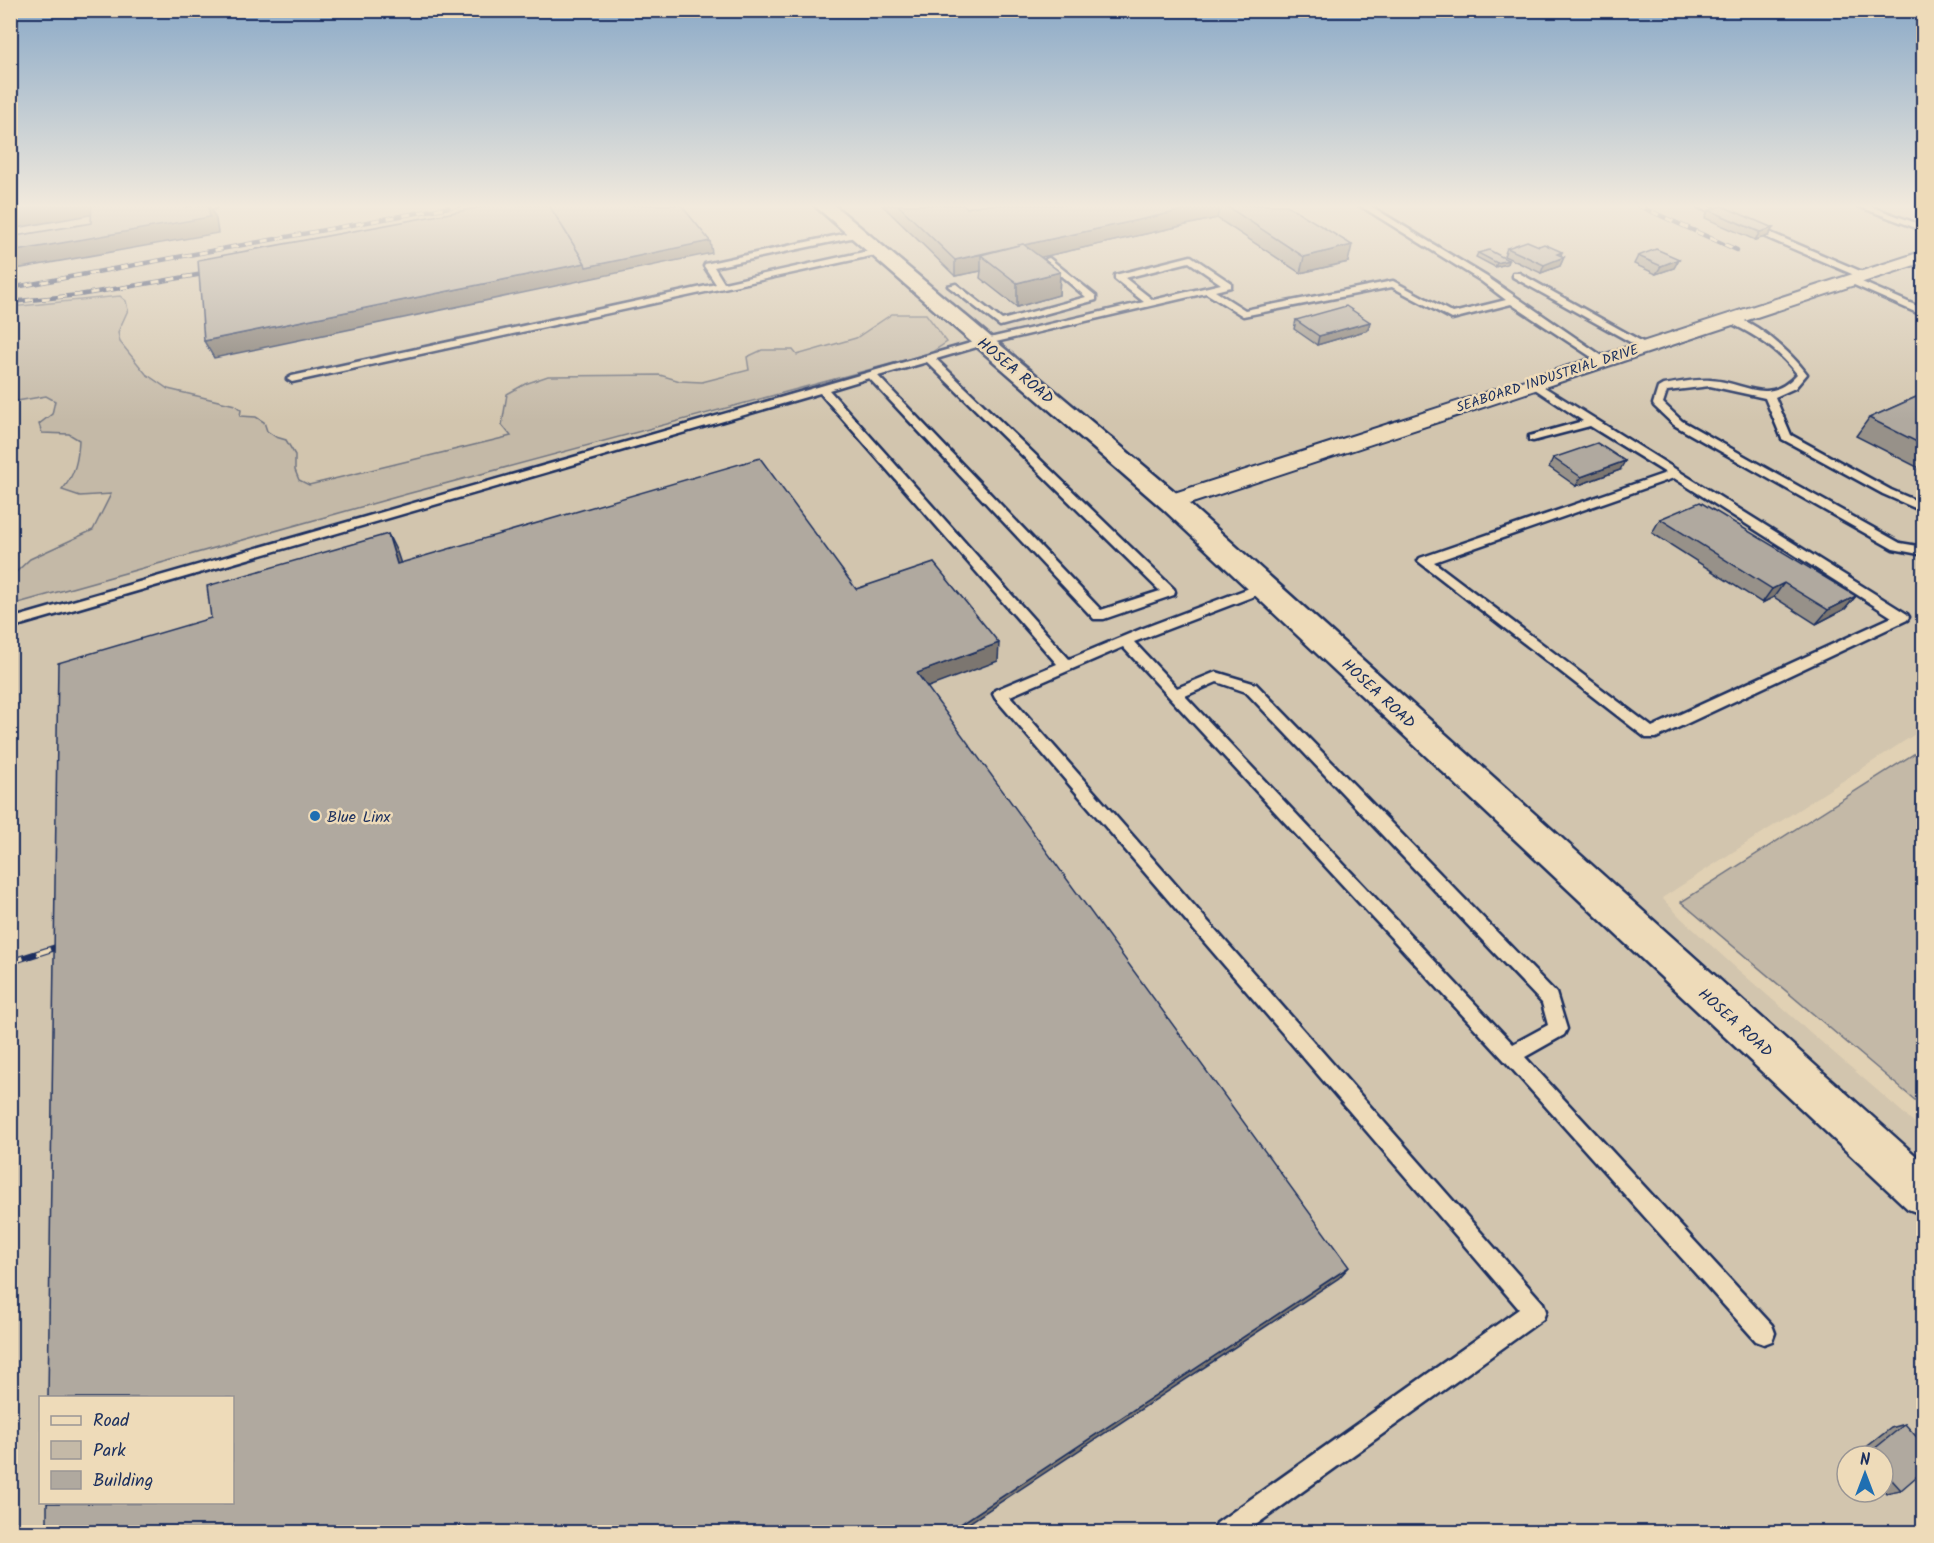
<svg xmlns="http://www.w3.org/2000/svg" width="1934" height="1543" font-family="Kalam,sans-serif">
<rect width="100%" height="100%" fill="#e1d1b4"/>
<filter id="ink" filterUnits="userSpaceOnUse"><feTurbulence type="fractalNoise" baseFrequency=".0167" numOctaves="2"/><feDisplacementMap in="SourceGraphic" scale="12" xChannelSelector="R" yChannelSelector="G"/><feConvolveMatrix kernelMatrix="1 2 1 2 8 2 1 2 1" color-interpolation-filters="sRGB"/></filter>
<g filter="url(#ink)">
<path fill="#d2c5ae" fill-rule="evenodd" d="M10,205H1923V729L1662,898L1681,918L1736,968L1923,1130V1532H11ZM40,1398H232V1502H40ZM1847,1456H1883V1492H1847Z"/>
<g fill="#c4b9a7" stroke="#707482" stroke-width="1.5">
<path d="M120,296L126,301L128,310L118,332L120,342L146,374L168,389L235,405L241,410L240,416L256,417L264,422L267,431L276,437L286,440L295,455V470L299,480L309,485L511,436L502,425L507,394L525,384L548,376L660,375L680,381L702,382L749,370L747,357L762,350H793L797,355L856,338L892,314H926L947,342L932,352L905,360L407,494L11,605V577L30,559L93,530L111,494L80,496L62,490C75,475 78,460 79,440L69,434L42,433L39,424L52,414L55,401L46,396L11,402V307Z"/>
<path d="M1923,748V1107L1681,902Z"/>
</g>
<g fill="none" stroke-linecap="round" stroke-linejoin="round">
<g stroke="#1b2f5e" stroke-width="5">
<g id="service">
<path d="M208,205H216V207L212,209Z"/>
<path d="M1359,205H1369L1487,277L1608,360L1599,362L1511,304L1452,319L1392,287L1243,316L1206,293L987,344L936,359L1174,589L1175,592L1174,595L1104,619H1094L869,378L829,390L1069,659L1141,629L1260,584H1270L1271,587L1270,590L1134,642L1177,688L1216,672L1256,684L1556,993L1567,1029L1564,1035L1525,1057L1772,1325L1775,1333L1772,1341L1764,1344L1756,1341L1505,1061L1123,647L1010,696L1543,1303L1546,1311L1543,1319L1246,1532H1214L1217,1523L1519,1309L995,698L993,694L995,690L1057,664L820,393L10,628V619L981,340L1144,302L1115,279V275L1191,256L1231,283V287L1215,291L1245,310L1393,281L1453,313L1506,300L1481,281ZM1189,262L1221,284L1153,300L1125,278ZM927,362L1160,591L1101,610L878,376ZM1217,682L1246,692L1542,1003L1548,1025L1513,1044L1185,696Z"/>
<path d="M1694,205H1706L1731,217L1724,219Z"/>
<path d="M1855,205H1867L1924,226V231Z"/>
<path d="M1752,225L1865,273L1867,275L1859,277L1749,230L1748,228Z"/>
<path d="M857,231L860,232V236L714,267L724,283L877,249L880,250V254L292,382L287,379L292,376L716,284L704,266L705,264Z"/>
<path d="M1049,258L1096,296V300L1000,326L948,286L956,284L1002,320L1086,297L1046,263V259Z"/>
<path d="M1513,273H1519L1650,346L1641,348L1513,277Z"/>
<path d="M1848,276L1924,309V316L1845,281L1843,279Z"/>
<path d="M1726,317C1750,314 1793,355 1807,374L1795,388L1775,397L1791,435L1891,490L1924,504V512L1883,494L1782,439L1765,398L1710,386L1667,391L1663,403L1682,421L1900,543L1924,547V555L1893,549L1674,425L1654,406L1653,404L1658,388L1663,385C1678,383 1694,379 1710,380C1746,382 1767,407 1797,374C1778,349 1754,334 1726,321Z"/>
<path d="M1533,380L1907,614L1909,617L1907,620L1656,738H1646L1418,561L1420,558L1666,473L1590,426L1533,441L1529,440V436L1583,421L1529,385L1528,383ZM1674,478L1892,617L1652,727L1434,562Z"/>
</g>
</g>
<g stroke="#1b2f5e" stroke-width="4">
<path id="minor" d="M1924,251V262L1180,507L1171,509L1162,507L1159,502L1162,497Z"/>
</g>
<g stroke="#1b2f5e" stroke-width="5">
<path id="tertiary" d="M814,205H834L1180,496L1924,1163V1215L1908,1209L1162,508Z"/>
</g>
<use href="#service" fill="#eedbb9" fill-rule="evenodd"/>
<use href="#minor" fill="#eedbb9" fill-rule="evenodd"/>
<use href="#tertiary" fill="#eedbb9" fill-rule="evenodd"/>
<g stroke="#1b2f5e" stroke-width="4.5">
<g id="rail-far1">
<path d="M1637,205L1737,250"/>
<path d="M10,288L460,205"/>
<path d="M10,302L79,295L215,272"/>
</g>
</g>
<g stroke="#1b2f5e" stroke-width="7">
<path id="rail" d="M10,962L70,943"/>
</g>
<use href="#rail-far1" stroke="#eedbb9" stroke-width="3" stroke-dasharray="8" stroke-linecap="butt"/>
<use href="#rail" stroke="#eedbb9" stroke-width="4.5" stroke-dasharray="14" stroke-linecap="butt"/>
</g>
<g fill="#979189" stroke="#1b2f5e" stroke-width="1.5">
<path d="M882,205H964L967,208L982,205H1287L1348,262L1300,273L1217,218L1041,257L1060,272L1059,295L1017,307L980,278L981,271L955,276Z"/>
<path d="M1709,210L1768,236L1755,240L1705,218Z"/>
<path d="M1507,248L1561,256L1564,257L1560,266L1541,273L1504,256Z"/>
<path d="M1478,253L1508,260L1507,264L1495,267L1476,257Z"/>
<path d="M1638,256L1679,259L1674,268L1656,274L1634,264Z"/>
<path d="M1296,320L1368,330L1317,345L1294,329Z"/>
<path d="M1923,394V470L1856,436L1869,418Z"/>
<path d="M1553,458L1620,470L1576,486L1549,467Z"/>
<path d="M1660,519L1856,596L1845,609L1816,624L1774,597L1762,603L1652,533Z"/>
<path d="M1905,1424L1901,1490L1886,1493L1883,1489V1456H1855L1891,1428Z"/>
</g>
<g fill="#7b766f" stroke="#1b2f5e" stroke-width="1.5">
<path d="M45,205H97L101,213L10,229V211Z"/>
<path d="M187,205H209L216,219L218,233L10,270V252Z"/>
<path d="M1207,205H1220L1217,218L997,267L981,255V271L955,276V260Z"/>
<path d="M1773,228L1768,236L1755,240L1760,232Z"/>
<path d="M710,241L712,253L214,358L204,341L585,263Z"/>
<path d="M1352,245L1348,262L1300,273L1304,257Z"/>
<path d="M1562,252L1560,259L1564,257L1560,266L1541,273L1544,265L1557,254Z"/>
<path d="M1679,259L1674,268L1656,274L1661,266Z"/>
<path d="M1508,260L1507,264L1495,267L1497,263Z"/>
<path d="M1060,272L1059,295L1017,307V283Z"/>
<path d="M1370,322L1368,330L1317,345L1319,336Z"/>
<path d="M1625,461L1620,470L1576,486L1581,477Z"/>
<path d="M388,534L397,552L407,582L397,564Z"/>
<path d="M1784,583L1774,597L1762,603L1772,589Z"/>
<path d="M1856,596L1845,609L1816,624L1828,610Z"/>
<path d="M999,643L998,661L918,691L917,673Z"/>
<path d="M1349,1267L1339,1278L954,1533H947Z"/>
</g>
<g fill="#b0a99f" stroke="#1b2f5e" stroke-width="1.5">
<path d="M10,205H45L10,211Z"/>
<path d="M92,205H187V207L195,205H208L210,217L10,252V237L91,223Z"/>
<path d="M493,205H549L585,263L204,341L198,260Z"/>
<path d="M549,205H681L710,241L586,267L585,263Z"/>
<path d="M898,205H964L967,208L982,205H1207L1024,245L1023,244L955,260Z"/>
<path d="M1225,205H1287L1352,245L1304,257Z"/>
<path d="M1722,206L1773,228L1760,232L1709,210Z"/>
<path d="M1527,241L1539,246L1544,244L1562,252L1557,254L1564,257L1544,265L1507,248Z"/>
<path d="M1023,244L1060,272L1017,283L981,255Z"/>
<path d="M1656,249L1679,259L1661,266L1638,256Z"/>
<path d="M1489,250L1508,260L1497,263L1478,253Z"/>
<path d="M1346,306L1370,322L1319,336L1296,320Z"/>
<path d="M1923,394V445L1869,418Z"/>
<path d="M1597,443L1625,461L1581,477L1553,458Z"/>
<path d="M760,458L856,589L934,563L999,643L917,673L1349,1267L947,1533H47V1503H232V1398H48L58,663L211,618L207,586L388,534L397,564Z"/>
<path d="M1700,502L1856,596L1828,610L1784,583L1772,589L1660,519Z"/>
<path d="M1905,1424L1923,1444V1471L1901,1490L1883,1470V1456H1870L1868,1454Z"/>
</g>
</g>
<linearGradient id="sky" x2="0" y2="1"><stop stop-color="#8aa9c7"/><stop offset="0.49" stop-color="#f2eadd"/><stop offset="1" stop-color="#f2eadd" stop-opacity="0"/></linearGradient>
<rect width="1934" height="421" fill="url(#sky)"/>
<circle fill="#1f6fb2" stroke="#eedbb9" stroke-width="2" cx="315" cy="816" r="6"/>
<g text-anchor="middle" stroke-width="5" stroke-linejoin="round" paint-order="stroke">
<g font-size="14" fill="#1b2f5e" stroke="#eedbb9">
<text transform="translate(1547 378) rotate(-18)" y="5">SEABOARD INDUSTRIAL DRIVE</text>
</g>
<g font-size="16" fill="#1b2f5e" stroke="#eedbb9">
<text transform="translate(1016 370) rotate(40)" y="6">HOSEA ROAD</text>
<text transform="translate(1379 693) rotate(43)" y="6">HOSEA ROAD</text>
<text transform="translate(1736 1022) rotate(42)" y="6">HOSEA ROAD</text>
</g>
<g font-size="16" fill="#1b2f5e" stroke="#eedbb9" text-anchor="start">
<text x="327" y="822">Blue Linx</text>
</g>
</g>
<rect width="1934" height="1543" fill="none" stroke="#eedbb9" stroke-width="36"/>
<rect x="18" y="18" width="1898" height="1507" fill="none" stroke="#1b2f5e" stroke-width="2" filter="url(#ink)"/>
<rect x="39" y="1396" width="195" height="108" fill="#eedbb9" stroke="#9a9695" stroke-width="1.5"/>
<rect x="51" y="1416" width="30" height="9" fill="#eedbb9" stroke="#9a9695" stroke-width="1.5"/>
<text x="93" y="1426" font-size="18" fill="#1b2f5e">Road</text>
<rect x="51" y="1441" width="30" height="18" fill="#c4b9a7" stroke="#9a9695" stroke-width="1.5"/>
<text x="93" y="1456" font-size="18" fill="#1b2f5e">Park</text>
<rect x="51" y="1471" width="30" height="18" fill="#b0a99f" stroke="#9a9695" stroke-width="1.5"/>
<text x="93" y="1486" font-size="18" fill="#1b2f5e">Building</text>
<g transform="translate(1865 1474)"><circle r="28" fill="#eedbb9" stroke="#9a9695" stroke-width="1.5"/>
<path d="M0-4.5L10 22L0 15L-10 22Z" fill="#1f6fb2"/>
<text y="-9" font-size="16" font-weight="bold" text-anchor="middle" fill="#1b2f5e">N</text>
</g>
</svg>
